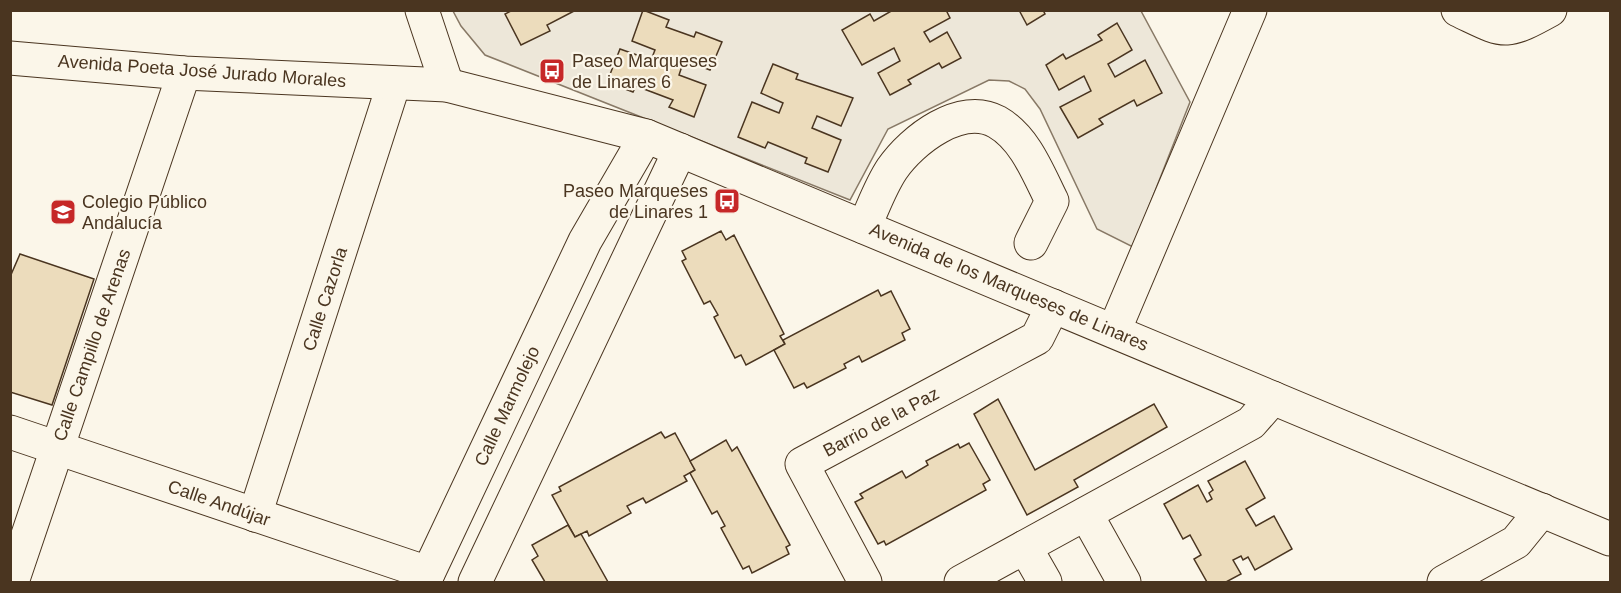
<svg xmlns="http://www.w3.org/2000/svg" width="1621" height="593" font-family="Helvetica,sans-serif">
<rect width="100%" height="100%" fill="#fbf6e9"/>
<path fill="#ede7d9" stroke="#887966" stroke-width="1.5" d="M453,11H1141L1190,102L1133,247L1097,229L1040,109L1025,89L1009,81L989,80L888,129L850,200L485,55L461,26Z"/>
<g fill="#ecdcbc" stroke="#4a3520" stroke-width="1.5">
<path d="M513,10H576L547,25L550,31L521,45L505,14Z"/>
<path d="M643,10L669,20L666,27L694,37L696,32L722,42L710,70L684,60L679,75L706,85L694,117L669,107L673,100L636,86L633,92L607,82L620,49L651,60L655,50L632,41Z"/>
<path d="M893,10H946L950,18L924,32L930,42L947,32L961,58L942,68L939,63L908,80L911,84L890,95L878,73L900,61L894,48L862,65L842,30L870,14L874,21Z"/>
<path d="M1019,10H1043L1045,14L1027,25Z"/>
<path d="M1117,23L1132,50L1108,64L1115,77L1145,60L1162,93L1137,106L1134,100L1099,119L1103,124L1078,138L1060,107L1091,91L1084,76L1059,90L1046,65L1063,54L1066,59L1102,40L1098,35Z"/>
<path d="M773,64L798,74L796,79L853,98L841,126L817,116L812,128L841,140L828,172L805,163L807,158L768,142L765,148L738,137L752,102L779,113L783,103L761,93Z"/>
<path d="M721,231L726,240L734,235L784,334L780,336L785,344L746,365L741,355L735,358L714,317L718,315L710,301L704,304L682,261L686,259L682,251Z"/>
<path d="M20,254L94,279L52,405L10,392V277Z"/>
<path d="M878,290L881,296L891,291L910,329L902,333L905,340L862,362L859,356L844,364L846,368L807,388L804,383L794,388L774,350L785,344L783,340Z"/>
<path d="M998,399L1035,470L1154,404L1167,427L1074,480L1078,487L1027,515L974,414Z"/>
<path d="M661,432L665,438L675,433L695,470L684,476L687,481L646,503L643,498L627,506L631,513L589,536L587,531L575,537L552,495L561,491L559,487Z"/>
<path d="M726,440L732,451L737,447L790,545L786,547L789,554L752,573L749,566L743,569L721,528L725,526L717,511L712,514L690,473L695,470L690,461Z"/>
<path d="M969,443L990,480L983,484L986,490L886,545L884,541L878,544L855,502L863,498L860,494L902,471L906,478L928,465L926,461L958,444L960,448Z"/>
<path d="M1245,461L1265,498L1246,509L1256,526L1274,516L1292,549L1255,570L1248,557L1243,560L1241,556L1233,560L1241,574L1226,582H1207L1194,559L1201,555L1190,535L1183,539L1164,504L1198,485L1207,502L1212,499L1209,493L1213,490L1208,481Z"/>
<path d="M568,525L575,537L581,534L608,582H545L532,560L538,556L532,545Z"/>
</g>
<g fill="none" stroke-linecap="round" stroke-linejoin="round">
<g stroke="#4a3520" stroke-width="35">
<g id="minor">
<path d="M422,10L447,85"/>
<path d="M1458,10C1505,32 1503,36 1550,10"/>
<path d="M864,227C873,208 880,187 892,169C912,140 961,102 997,122C1025,138 1038,173 1052,201L1031,243"/>
<path d="M1114,331L1250,10"/>
<path d="M10,432L428,573"/>
<path d="M1086,514L1124,582"/>
<path d="M255,515L394,83"/>
<path d="M1025,547L1045,582"/>
<path d="M12,582L184,73"/>
<path d="M424,582L585,241L646,136"/>
<path d="M475,582L680,150"/>
<path d="M865,582L802,464L1037,338L1053,306"/>
<path d="M961,582L1251,423L1273,398"/>
<path d="M1444,582L1516,542L1542,510"/>
</g>
</g>
<g stroke="#4a3520" stroke-width="35">
<path id="major" d="M10,58L184,73L447,85L646,136L1610,539"/>
</g>
<use href="#minor" stroke="#fbf6e9" stroke-width="33"/>
<use href="#major" stroke="#fbf6e9" stroke-width="33"/>
</g>
<defs>
<g id="bus-square" transform="scale(1.35)"><rect x="-9" y="-9" width="18" height="18" rx="4" fill="#c62828" stroke="#fbf6e9"/><path d="M-5-6H5V4H4V6H2V4H-2V6H-4V4H-5ZM-3.5-4V0h7V-4ZM-3.5 1.2v1.5H-2V1.2ZM2 1.2v1.5H3.5V1.2Z" fill="#fff"/></g>
<g id="school-square" transform="scale(1.35)"><rect x="-9" y="-9" width="18" height="18" rx="4" fill="#c62828" stroke="#fbf6e9"/><path d="M0-5L7-2L0 1L-7-2ZM-4 1L0 2.5L4 1V4Q0 6-4 4Z" fill="#fff"/></g>
</defs>
<g fill-rule="evenodd">
<use href="#bus-square" x="552" y="71"/>
<use href="#bus-square" x="727" y="201"/>
<use href="#school-square" x="63" y="212"/>
</g>
<g text-anchor="middle" stroke-width="4.5" stroke-linejoin="round" paint-order="stroke">
<g font-size="18" fill="#4a3520" stroke="#fbf6e9" text-anchor="start">
<text x="572" y="67">Paseo Marqueses<tspan x="572" dy="21">de Linares 6</tspan></text>
<text x="708" y="197" text-anchor="end">Paseo Marqueses<tspan x="708" dy="21">de Linares 1</tspan></text>
<text x="82" y="208">Colegio Público<tspan x="82" dy="21">Andalucía</tspan></text>
</g>
<g font-size="18" fill="#4a3520" stroke="#fbf6e9">
<text transform="translate(202 71) rotate(4)" y="6">Avenida Poeta José Jurado Morales</text>
<text transform="translate(1009 287) rotate(23)" y="6">Avenida de los Marqueses de Linares</text>
<text transform="translate(325 299) rotate(-72)" y="6">Calle Cazorla</text>
<text transform="translate(92 345) rotate(-71)" y="6">Calle Campillo de Arenas</text>
<text transform="translate(507 406) rotate(-65)" y="6">Calle Marmolejo</text>
<text transform="translate(881 422) rotate(-28)" y="6">Barrio de la Paz</text>
<text transform="translate(219 503) rotate(19)" y="6">Calle Andújar</text>
</g>
</g>
<rect width="1621" height="593" fill="none" stroke="#4a3520" stroke-width="24"/>
</svg>
